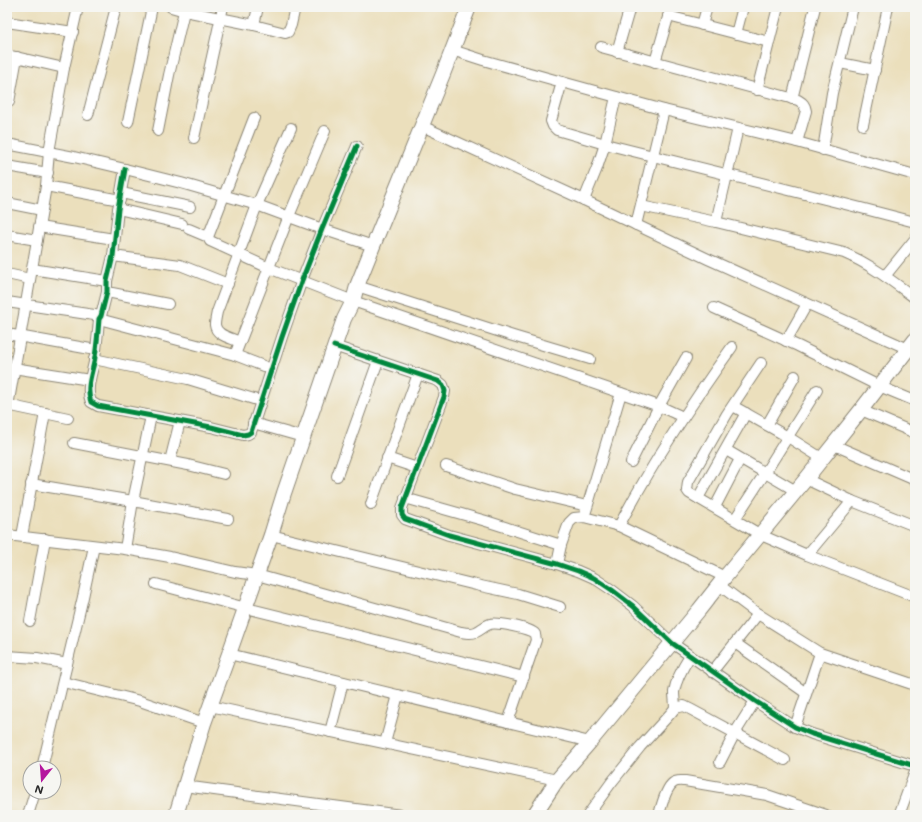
<svg xmlns="http://www.w3.org/2000/svg" width="922" height="822" font-family="Mali,sans-serif">
<rect width="100%" height="100%" fill="#f6f6f2"/>
<filter id="ink" filterUnits="userSpaceOnUse"><feTurbulence type="fractalNoise" baseFrequency=".025" numOctaves="2"/><feDisplacementMap in="SourceGraphic" scale="8" xChannelSelector="R" yChannelSelector="G"/><feConvolveMatrix kernelMatrix="1 2 1 2 8 2 1 2 1" color-interpolation-filters="sRGB"/></filter>
<filter id="wash" filterUnits="userSpaceOnUse"><feTurbulence type="fractalNoise" baseFrequency=".012" numOctaves="4" result="noise"/><feDisplacementMap in="SourceGraphic" scale="16" xChannelSelector="R" yChannelSelector="G"/><feGaussianBlur stdDeviation="0.9" result="paint"/><feColorMatrix in="noise" values="0 0 0 0 0 0 0 0 0 0 0 0 0 0 0 0 0 1.4 0 .05"/><feComposite in="paint" operator="in"/></filter>
<g filter="url(#wash)">
<rect width="100%" height="100%" fill="#ebdfbc"/>
</g>
<g filter="url(#ink)">
<g fill="none" stroke-linecap="round" stroke-linejoin="round">
<g stroke="#8b8574" stroke-width="12">
<g id="minor">
<path d="M171,7L185,11L254,25L285,33L288,32L291,25L295,7"/>
<path d="M668,16L769,42"/>
<path d="M7,22L73,32"/>
<path d="M254,25L258,7"/>
<path d="M702,25L707,7"/>
<path d="M736,34L743,7"/>
<path d="M601,47L798,100C803,103 805,105 806,111L797,142"/>
<path d="M452,50L483,60L562,82L664,110L797,142L915,175"/>
<path d="M617,52L630,7"/>
<path d="M7,55L64,68"/>
<path d="M655,62L671,7"/>
<path d="M840,63L875,70"/>
<path d="M562,82L551,121L553,126L557,130L605,144L861,208L915,222"/>
<path d="M757,90L778,7"/>
<path d="M792,99L815,7"/>
<path d="M9,102L17,57"/>
<path d="M88,115L116,7"/>
<path d="M254,118L208,237L210,241L269,268L353,301L659,406L683,417"/>
<path d="M128,122L152,7"/>
<path d="M863,125L888,7"/>
<path d="M422,126L584,200L708,259L915,352"/>
<path d="M158,131L169,75L185,7"/>
<path d="M194,138L223,7"/>
<path d="M7,144L74,157L125,169L181,183L257,205L322,229L373,246"/>
<path d="M823,150L832,93L853,7"/>
<path d="M7,166L48,173"/>
<path d="M125,169L118,209L113,256L107,281V292L101,316L99,319C98,332 97,344 95,357C93,371 85,388 91,402L98,406L211,427L243,435L248,434L251,432L282,337L302,280L322,229L357,146"/>
<path d="M46,186L120,200"/>
<path d="M121,193L190,207"/>
<path d="M584,200L597,168L605,144L616,97"/>
<path d="M7,203L42,210"/>
<path d="M641,206L716,222L844,253C870,264 892,281 915,298"/>
<path d="M118,209L182,224"/>
<path d="M716,222L738,128"/>
<path d="M636,225L664,110"/>
<path d="M39,227L114,239"/>
<path d="M189,229L208,237"/>
<path d="M7,235L37,240"/>
<path d="M113,256L180,265L228,284"/>
<path d="M32,269L107,281"/>
<path d="M7,274L30,279"/>
<path d="M885,276L915,239"/>
<path d="M357,286L513,336L590,359"/>
<path d="M107,292L168,304"/>
<path d="M7,302L101,316"/>
<path d="M714,308L798,346L879,386L915,401"/>
<path d="M99,319L235,355L271,369"/>
<path d="M7,334L96,350"/>
<path d="M786,341L807,304"/>
<path d="M240,342C232,338 216,336 215,325C215,321 216,317 217,312L257,205L291,128"/>
<path d="M334,346L438,381L443,385L445,391L444,397L402,508V515L405,519L449,535L557,564L578,571L594,578L612,590L633,606L672,643L755,701L795,727L812,734L915,766"/>
<path d="M235,355L289,216L325,131"/>
<path d="M94,359L188,379L260,401"/>
<path d="M761,363L727,414L688,482L687,490L689,493L761,535L807,555L915,597"/>
<path d="M7,367L90,380"/>
<path d="M7,405L68,418"/>
<path d="M733,406L788,437L823,459"/>
<path d="M861,410L915,433"/>
<path d="M7,412L37,240L46,186L49,152L64,68L78,7"/>
<path d="M253,423L303,437"/>
<path d="M767,425L795,376"/>
<path d="M74,443L188,465L224,474"/>
<path d="M834,445L915,480"/>
<path d="M726,450L796,491"/>
<path d="M387,458L417,468"/>
<path d="M170,461L180,421"/>
<path d="M631,462L659,406L686,358"/>
<path d="M446,466L515,489L587,506"/>
<path d="M337,476L378,361"/>
<path d="M806,479L852,501L915,526"/>
<path d="M31,484L133,501L228,519"/>
<path d="M405,498L486,521L561,545"/>
<path d="M698,498L746,413"/>
<path d="M371,504L418,374"/>
<path d="M715,507L740,459"/>
<path d="M586,511L621,393"/>
<path d="M735,519L765,473L817,390"/>
<path d="M619,526C652,463 691,404 732,347"/>
<path d="M7,535L125,549L170,557L235,572L257,575L461,632C466,633 471,634 476,632C481,630 484,626 490,624C497,622 530,628 535,634C535,635 536,640 536,640L508,722"/>
<path d="M271,535L476,585L518,594L560,607"/>
<path d="M22,536L45,413"/>
<path d="M125,549L133,501L151,416"/>
<path d="M807,555L852,501"/>
<path d="M557,564L561,545L569,523L574,518L584,517L619,526L725,577"/>
<path d="M156,584L246,608L524,677"/>
<path d="M719,585L758,614L820,653L915,685"/>
<path d="M30,621L45,539"/>
<path d="M735,643L806,693"/>
<path d="M229,654L590,742"/>
<path d="M7,656L37,658L67,664"/>
<path d="M712,672L758,614"/>
<path d="M63,682L140,701L204,723"/>
<path d="M210,706L557,780"/>
<path d="M675,708C675,703 674,697 674,692C676,679 683,667 690,656"/>
<path d="M795,727L820,653"/>
<path d="M330,732L343,682"/>
<path d="M385,743L398,695"/>
<path d="M720,762L735,733L755,701"/>
<path d="M42,768L83,597L94,546"/>
<path d="M184,786L401,815"/>
<path d="M28,815L35,792"/>
<path d="M588,815L611,783L640,747L671,713L675,708L684,706L690,709L785,760"/>
<path d="M659,815C661,807 666,788 673,783C676,780 681,781 685,781L767,795L826,815"/>
<path d="M899,815L915,772"/>
</g>
</g>
<g stroke="#8b8574" stroke-width="16">
<g id="secondary">
<path d="M176,815L204,723L229,654L271,535L284,493L344,319L353,301L357,286L373,246L443,74L469,7"/>
<path d="M534,815L557,780L590,742L699,610L725,577L806,479L861,410L915,340"/>
</g>
</g>
<use href="#minor" stroke="#fff" stroke-width="10"/>
<use href="#secondary" stroke="#fff" stroke-width="14"/>
<g stroke="#f6f6f2" stroke-width="8">
<g id="cycleway">
<path d="M125,169L118,209L113,256L107,281V292L101,316L99,319C98,332 97,344 95,357C93,371 85,388 91,402L98,406L211,427L243,435L248,434L251,432L282,337L302,280L322,229L357,146"/>
<path d="M334,346L438,381L443,385L445,391L444,397L402,508V515L405,519L449,535L557,564L578,571L594,578L612,590L633,606L672,643L755,701L795,727L812,734L915,766"/>
</g>
</g>
<use href="#cycleway" stroke="#00873e" stroke-width="5"/>
</g>
</g>
<rect width="922" height="822" fill="none" stroke="#f6f6f2" stroke-width="24"/>
<g transform="translate(42 780) rotate(197)"><circle r="19" fill="#f6f6f2" stroke="#a5a5a2"/>
<path d="M0-3L7 15L0 10L-7 15Z" fill="#b5179e"/>
<text y="-6" font-size="11" font-weight="bold" text-anchor="middle" fill="#2b2b2b">N</text>
</g>
</svg>
